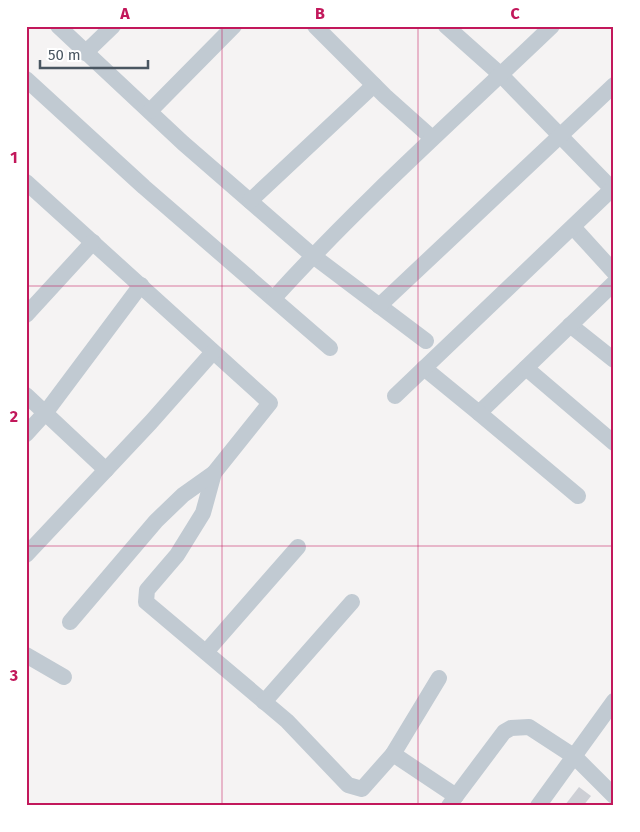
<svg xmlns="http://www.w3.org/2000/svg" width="640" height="832" font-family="'Fira Sans',sans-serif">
<rect width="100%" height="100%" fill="#f5f3f3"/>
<path fill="#cdcfd5" d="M579,787L591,796L583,806H566L565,805Z"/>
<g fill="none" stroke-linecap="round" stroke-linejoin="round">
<g stroke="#c1cad2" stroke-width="16">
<path d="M58,26L183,143L312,255L426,341"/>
<path d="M315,26L385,96L432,138"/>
<path d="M446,26L501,75L612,189L614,188"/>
<path d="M85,53L113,26"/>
<path d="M26,79L144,187L330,348"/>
<path d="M150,111L234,26"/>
<path d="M26,182L270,403L214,473L203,513L177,555L147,590L146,602L287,721L348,785L362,789L393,754L456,796L449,806"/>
<path d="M250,201L374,85"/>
<path d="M573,227L614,272"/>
<path d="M274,298C361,202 458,116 552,26"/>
<path d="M379,306L614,85"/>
<path d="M26,315L93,242"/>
<path d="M570,325L614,360"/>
<path d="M424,368L479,413L614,283"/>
<path d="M526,368L614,443"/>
<path d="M26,395L106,470"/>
<path d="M395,396L612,189"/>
<path d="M479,413L578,496"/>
<path d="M26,434L46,412L141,285"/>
<path d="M26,555L151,422L213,352"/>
<path d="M70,622L156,521L183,495L214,473"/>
<path d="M206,652L298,547"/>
<path d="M26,655L64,677"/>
<path d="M264,702L352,602"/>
<path d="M393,754L439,678"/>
<path d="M456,796L504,732L511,728L529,727L575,757L614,796"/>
<path d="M538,806L614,701"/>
</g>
</g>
<path fill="none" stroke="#c2185b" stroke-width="1" stroke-opacity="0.55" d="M222,26V806M418,26V806M26,286H614M26,546H614"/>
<rect width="640" height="832" fill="none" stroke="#ffffff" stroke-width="55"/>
<path d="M40 60v8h108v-8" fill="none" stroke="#4a5661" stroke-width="2.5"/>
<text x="48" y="60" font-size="15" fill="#4a5661" stroke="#ffffff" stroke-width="4" paint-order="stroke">50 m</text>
<rect x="28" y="28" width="584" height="776" fill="none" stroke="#c2185b" stroke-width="2"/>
<g font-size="16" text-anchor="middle" font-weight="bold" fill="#c2185b">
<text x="125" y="19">A</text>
<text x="320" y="19">B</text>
<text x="515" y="19">C</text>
<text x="14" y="163">1</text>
<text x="14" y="422">2</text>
<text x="14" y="681">3</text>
</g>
</svg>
